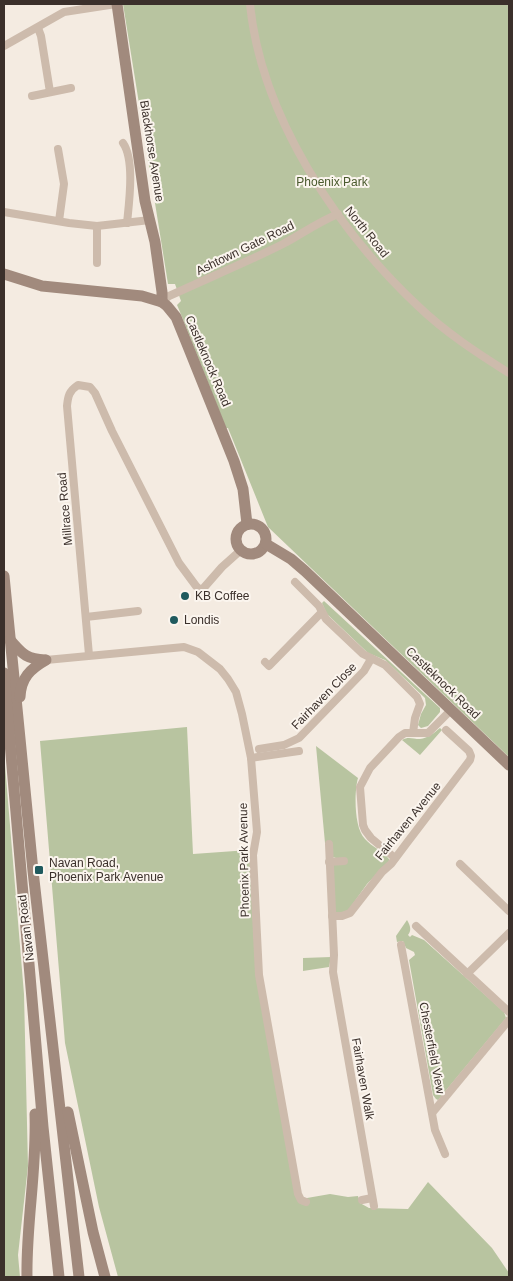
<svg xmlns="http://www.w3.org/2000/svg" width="513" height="1281" font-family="Arial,sans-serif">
<rect width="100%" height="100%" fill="#f4ebe1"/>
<g fill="#b8c4a0">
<path d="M123,4H509V757L268,527L228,428H226L180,312L177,305L181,301L175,284H168Z"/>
<path d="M324,601L440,708V712L428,726L421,728L418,725L421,714L426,705L425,698L385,660L368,653L327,614L322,603Z"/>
<path d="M187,727L193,854L249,850L256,975L295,1194L306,1204L307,1198L330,1194L348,1197L358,1196L360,1203L369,1208L408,1209L428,1182L492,1248L509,1273V1277H118L99,1207L65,1043L40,741Z"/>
<path d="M440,728L442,730L420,755L402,740C409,736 412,739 420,739C428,738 434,733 440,728Z"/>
<path d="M316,746L358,778C354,792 354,828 365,839C372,847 383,851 389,859V861L367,884L347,912L338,914L335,912L333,866L336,858L333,857L331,845L325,843Z"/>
<path d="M4,753L24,994L28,1166L18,1255L20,1277H4Z"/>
<path d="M407,920C410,925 412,930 408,935L410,937L412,935L424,940L504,1012L506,1018L438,1100L436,1099L433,1095L409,960L415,955L414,952L406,948L403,941L397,942L396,936Z"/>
<path d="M331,957L329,967L303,971V958Z"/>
</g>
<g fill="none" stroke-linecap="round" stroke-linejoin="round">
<g stroke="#cdbbac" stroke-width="8">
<path d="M250,4C261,116 337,230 418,306C445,332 477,353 509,373"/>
<path d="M38,28L41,36L50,92"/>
<path d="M4,46L64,12L116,4"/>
<path d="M32,96L71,88"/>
<path d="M123,143C135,160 129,203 127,223"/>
<path d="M58,149L64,184L59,221"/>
<path d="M4,212L69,223L97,226L150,220"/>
<path d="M97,226V263"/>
<path d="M162,302L169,296L178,292C213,276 249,261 283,244C302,234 318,222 338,214"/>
<path d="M295,582L319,606L326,619L363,654L385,665L417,697L420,704L415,718L413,733"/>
<path d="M201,591L222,567L241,550"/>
<path d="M86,617L138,611"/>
<path d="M89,655L67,406C68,396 69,391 78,385L90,387L95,393L112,431L179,563L196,586L207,596"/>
<path d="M46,660L184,647L198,652L220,669L228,679L236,692L242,714L251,758L257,832L253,855L259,975L298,1194L301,1200L306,1202"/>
<path d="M265,662L269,666L321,613"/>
<path d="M259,749L284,745L299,738L364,671L371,659"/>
<path d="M251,758L299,751"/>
<path d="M329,844L334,955L333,972L374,1206"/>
<path d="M395,858L371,838L365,830L363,825L360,787L370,768L399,737L405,733H428L451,710"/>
<path d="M329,862L344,861"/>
<path d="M460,864L509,911"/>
<path d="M332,916H342L350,913L382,872L391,864L406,844L470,760L471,756L469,751L446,730"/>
<path d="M416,926L509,1012"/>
<path d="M401,945L435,1130L445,1154"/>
<path d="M467,974L509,933"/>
<path d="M433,1112L509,1020"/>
<path d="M362,1200L372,1198"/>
</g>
<g stroke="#a18a7d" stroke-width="11">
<path d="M117,4L145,201L155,242L162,292V302"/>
<path d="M4,274L42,286L142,296L162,302L167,306L176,317L187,344L234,461L243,489L247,524"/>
<circle cx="251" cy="539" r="15"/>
<path d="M266,544L291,559L305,571L509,765"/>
<path d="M4,576L33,871L79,1277"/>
<path d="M10,640C22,653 25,659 45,660"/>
<path d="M4,673L43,1127L59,1277"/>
<path d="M20,697C21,678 30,669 46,660"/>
<path d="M68,1112L93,1232L105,1277"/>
<path d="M27,1277C26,1223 37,1169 35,1114"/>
</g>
</g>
<g fill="#1f5a5e" stroke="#fbf5ee" stroke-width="2">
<circle cx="185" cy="596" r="5"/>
<circle cx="174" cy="620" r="5"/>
<rect x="34" y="865" width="10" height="10" rx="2.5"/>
</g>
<g text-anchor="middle" stroke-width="4" stroke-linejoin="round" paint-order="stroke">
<g font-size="12" fill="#3b302b" stroke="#fbf5ee">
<text transform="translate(152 151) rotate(81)" y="4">Blackhorse Avenue</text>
<text transform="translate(367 232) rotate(51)" y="4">North Road</text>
<text transform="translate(245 248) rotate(-26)" y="4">Ashtown Gate Road</text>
<text transform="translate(208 361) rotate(67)" y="4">Castleknock Road</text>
<text transform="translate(65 509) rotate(-95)" y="4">Millrace Road</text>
<text transform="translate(443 683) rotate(44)" y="4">Castleknock Road</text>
<text transform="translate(324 696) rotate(-46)" y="4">Fairhaven Close</text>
<text transform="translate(408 821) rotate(-51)" y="4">Fairhaven Avenue</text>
<text transform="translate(244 860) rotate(-91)" y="4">Phoenix Park Avenue</text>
<text transform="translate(26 928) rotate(-97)" y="4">Navan Road</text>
<text transform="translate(432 1048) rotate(79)" y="4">Chesterfield View</text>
<text transform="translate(363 1079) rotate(80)" y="4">Fairhaven Walk</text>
</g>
<g font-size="12" fill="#4a5a2e" stroke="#fbf5ee">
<text x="332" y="186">Phoenix Park</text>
</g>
<g font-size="12" fill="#3b302b" stroke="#fbf5ee" text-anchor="start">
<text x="195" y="600">KB Coffee</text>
<text x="184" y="624">Londis</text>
<text x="49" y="867">Navan Road,<tspan x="49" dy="14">Phoenix Park Avenue</tspan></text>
</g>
</g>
<rect width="513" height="1281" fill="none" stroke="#3b302b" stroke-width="10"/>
</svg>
